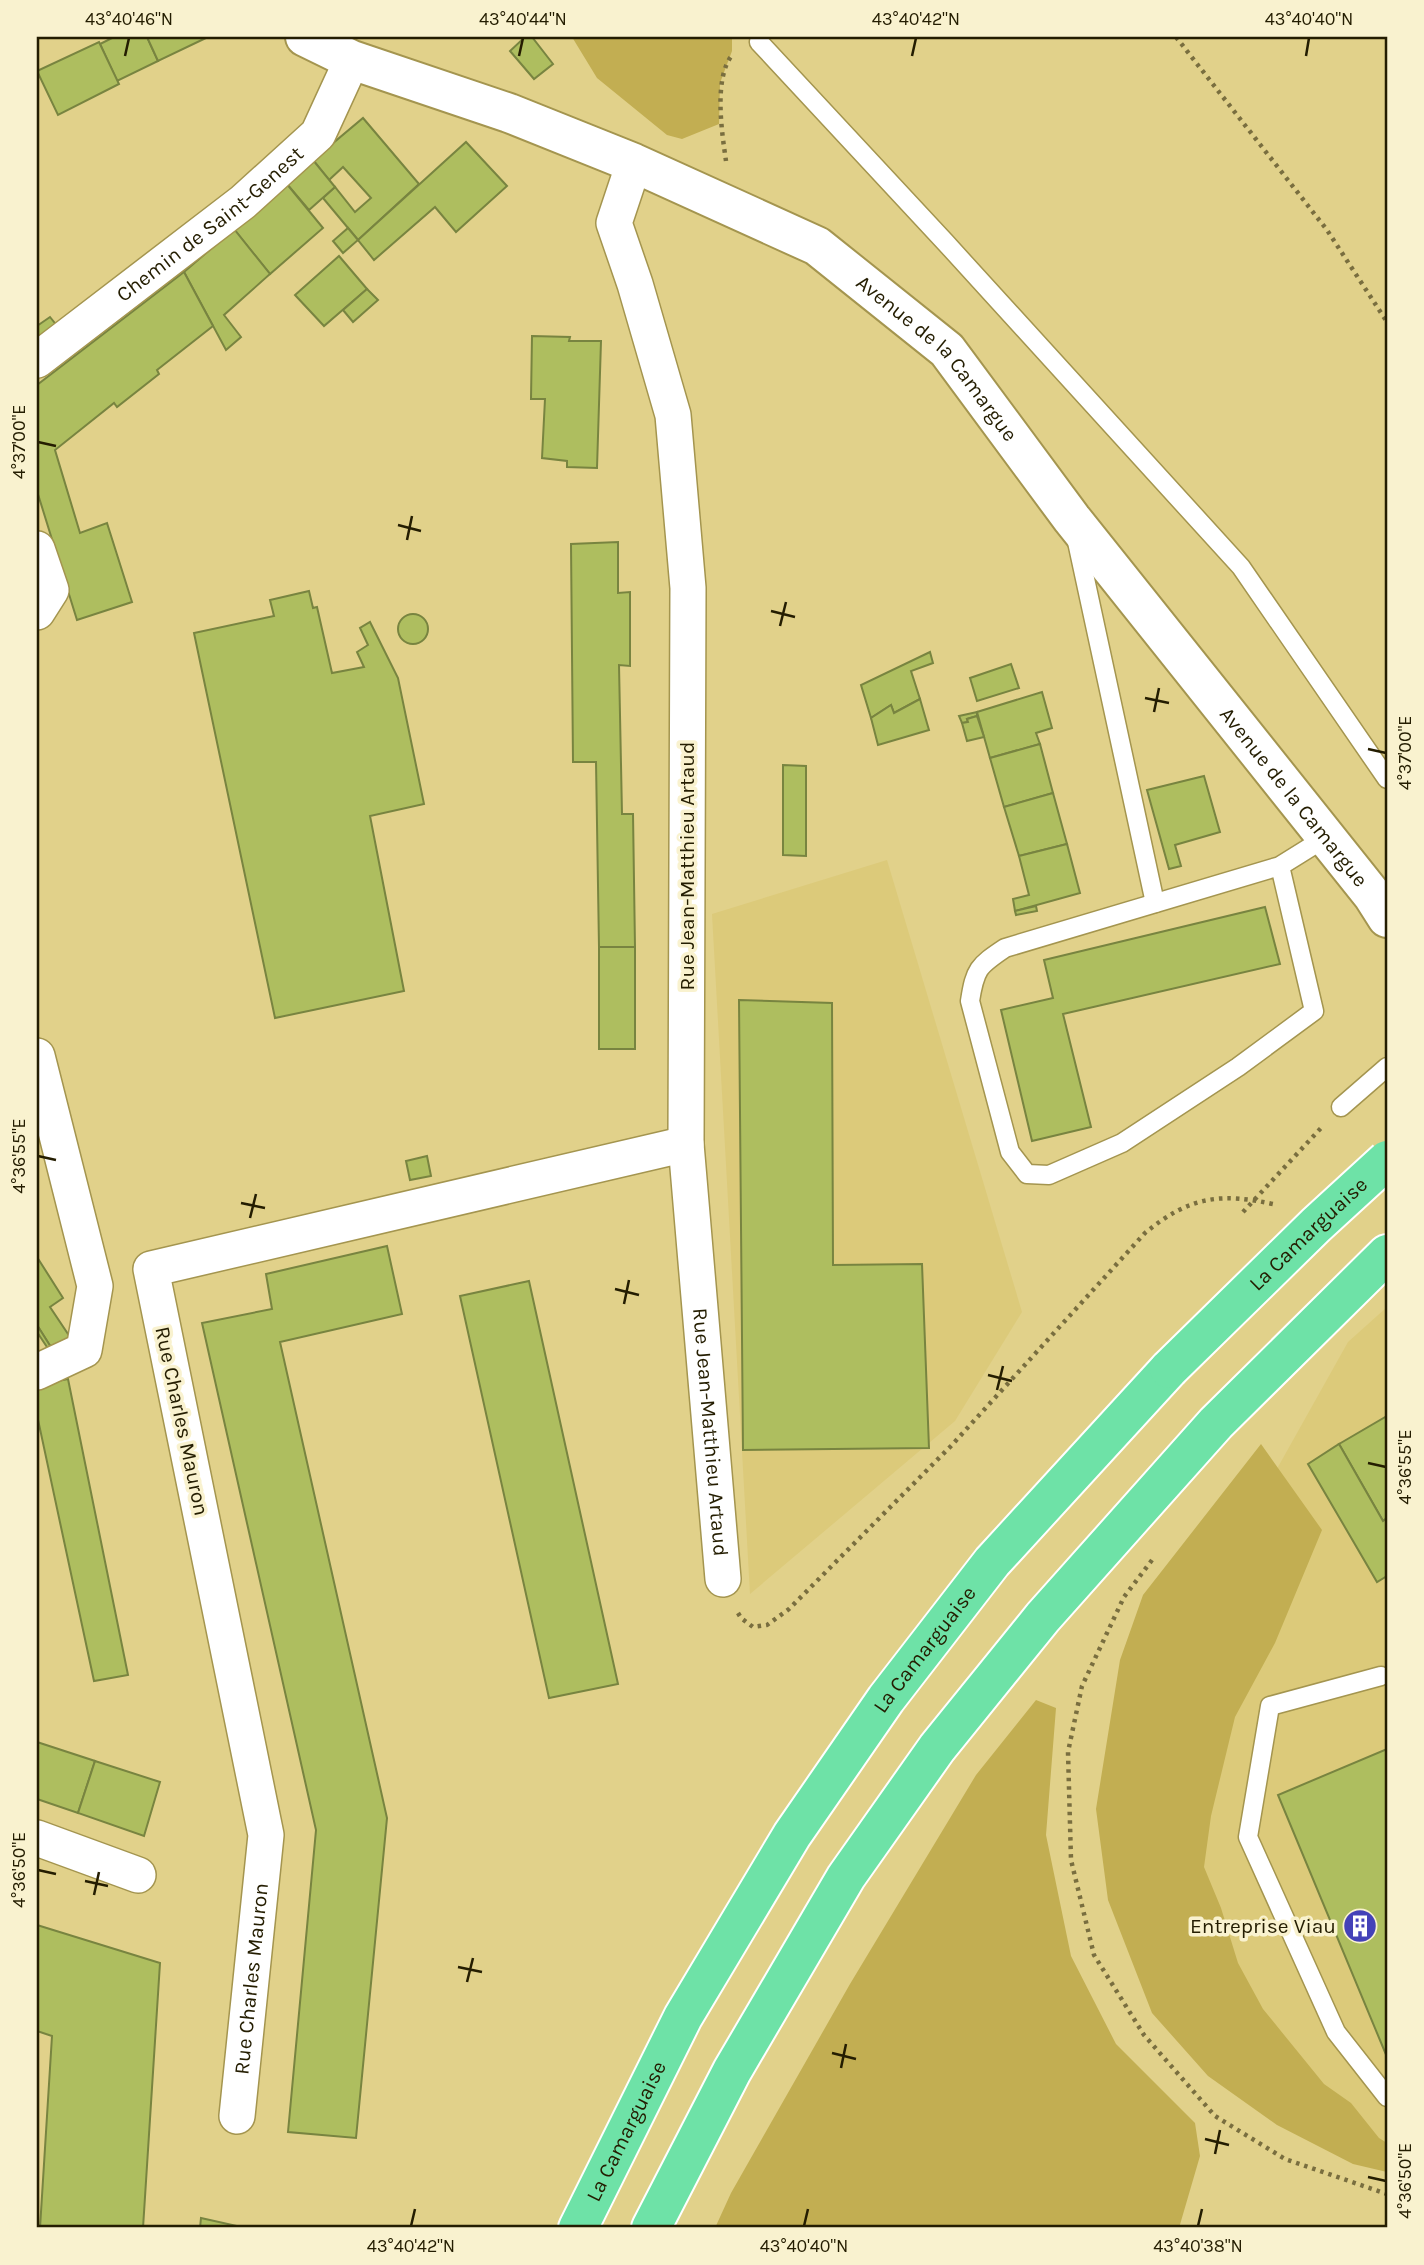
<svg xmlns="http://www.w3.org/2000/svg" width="1424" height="2265" font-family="Karla,sans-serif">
<rect width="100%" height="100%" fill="#e1d18a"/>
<g fill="#dcca7a">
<path d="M887,860L1022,1312L955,1421L750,1594L712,914Z"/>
<path d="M1387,1307V2152L1241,2077L1150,1668L1278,1467L1348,1342Z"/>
</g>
<g fill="#c2ae52">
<path d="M572,37H732V51L720,83L719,124L682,139L667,135L597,78Z"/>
<path d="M1261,1444L1322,1530L1275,1643L1235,1717L1211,1816L1204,1867L1221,1908L1238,1963L1263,2009L1324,2084L1351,2103L1379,2138L1387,2143V2172L1353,2164L1277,2125L1208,2076L1152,2013L1108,1900L1096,1809L1120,1660L1143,1595Z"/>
<path d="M1036,1700L1056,1708L1046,1835L1071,1956L1116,2044L1195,2123L1200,2156L1179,2228H715L731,2193L850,1984L976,1775Z"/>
</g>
<g fill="#aebe5f" stroke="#788440" stroke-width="2">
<path d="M114,37H147L158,61L117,81L100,44Z"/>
<path d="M147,37H208L158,61Z"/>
<path d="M525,37H532L553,64L534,79L510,51Z"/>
<path d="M99,42L119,84L58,115L37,71Z"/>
<path d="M363,118L419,184L358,240L323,198L335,187L355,212L371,198L343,167L329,180L313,160Z"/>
<path d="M466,142L507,186L456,232L435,207L374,260L358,240Z"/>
<path d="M313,160L335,187L309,210L286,183Z"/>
<path d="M286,183L323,228L270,274L234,229Z"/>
<path d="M348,228L358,240L343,253L333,241Z"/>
<path d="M234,229L270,274L224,315L241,337L226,350L184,272Z"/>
<path d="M339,256L367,289L324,326L295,295Z"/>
<path d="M184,272L213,326L157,370L159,374L117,407L114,403L55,450L80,533L107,523L132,602L77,620L37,491V385Z"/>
<path d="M367,289L378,300L353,322L343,310Z"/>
<path d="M50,317L58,327L37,341V326Z"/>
<path d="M532,336L570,337L569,341H601L597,468L567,467V461L542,458L545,399H531Z"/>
<path d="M618,542V593L630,592V666L619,665L622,814H633L635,947H599L596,762H573L571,544Z"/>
<path d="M309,591L313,608L317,607L332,673L364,667L357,652L368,645L360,628L370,622L398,678L424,804L370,816L404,991L275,1018L194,633L274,616L270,600Z"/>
<circle cx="413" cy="629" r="15"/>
<path d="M930,652L933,663L911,671L920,699L894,713L891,705L871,718L861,685Z"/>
<path d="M1011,664L1019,688L977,701L970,678Z"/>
<path d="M1042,692L1052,728L1036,733L1040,744L990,758L977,712Z"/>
<path d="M920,699L929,730L878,745L871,718L891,705L894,713Z"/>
<path d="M977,712V716L967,719L968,722L962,723L959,716Z"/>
<path d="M977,716L984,737L967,741L962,723L968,722L967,719Z"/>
<path d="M1040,744L1053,793L1004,807L990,758Z"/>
<path d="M783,765L806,766V856L783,855Z"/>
<path d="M1204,776L1220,832L1175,845L1181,866L1169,869L1147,790Z"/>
<path d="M1053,793L1067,844L1019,856L1004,807Z"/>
<path d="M1067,844L1080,893L1015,911L1013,899L1029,895L1019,856Z"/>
<path d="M1036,906L1037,911L1016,915L1015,911Z"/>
<path d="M1265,907L1280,964L1063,1014L1091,1127L1032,1141L1001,1010L1053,998L1044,960Z"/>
<rect x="599" y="947" width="36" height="102"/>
<path d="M739,1000L832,1003L833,1265L922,1264L929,1448L743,1450Z"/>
<path d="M427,1156L431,1176L410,1180L406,1161Z"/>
<path d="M387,1246L402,1314L280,1342L387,1818L356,2138L288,2132L316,1830L202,1323L272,1309L266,1274Z"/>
<path d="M37,1257L63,1298L50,1307L72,1340L54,1352L37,1325Z"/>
<path d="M529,1281L618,1684L549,1698L460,1296Z"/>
<path d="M37,1325L54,1352L51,1353L37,1332Z"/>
<path d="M68,1379L128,1675L94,1681L37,1415V1385Z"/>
<path d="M1387,1416V1518L1383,1521L1339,1444Z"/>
<path d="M1339,1444L1383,1521L1387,1518V1576L1377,1582L1308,1464Z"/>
<path d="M37,1742L95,1761L78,1813L37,1799Z"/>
<path d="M1387,1749V2057L1278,1795Z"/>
<path d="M95,1761L160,1782L144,1836L78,1813Z"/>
<path d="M37,1925L160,1963L143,2228H40L52,2036L37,2031Z"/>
<path d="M201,2218L237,2226V2228H200Z"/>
</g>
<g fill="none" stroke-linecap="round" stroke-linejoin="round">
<g stroke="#a4954f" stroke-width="21">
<g id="service">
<path d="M760,37L759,42L945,242L1241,567L1387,779"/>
<path d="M1076,537L1155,903"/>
<path d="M1280,866L1314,1011L1238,1067L1122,1143L1049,1175L1027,1174L1010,1152L970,1001C975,969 978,966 1005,948L1280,866L1325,838"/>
<path d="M1341,1107L1387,1067"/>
<path d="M1381,1676L1270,1706L1248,1837L1336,2032L1387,2097"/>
</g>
</g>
<g stroke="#a4954f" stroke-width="38">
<g id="minor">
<path id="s1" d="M634,163L614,223L635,284L673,415L688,588L686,1144L723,1579"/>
<path id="s2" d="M37,360L243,202L318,134L352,60"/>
<path d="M37,549L51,590L37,612"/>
<path d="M37,1056L95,1286L84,1350L37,1372"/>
<path d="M37,1838L138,1875"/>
<path id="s3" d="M237,2116L266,1835L151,1269L686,1144"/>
</g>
</g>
<g stroke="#a4954f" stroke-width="42">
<g id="secondary">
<path id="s4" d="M305,37L352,60L509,113L634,163L817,246L947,350L1072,519L1373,896L1387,918"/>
</g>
</g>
<g stroke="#fff" stroke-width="42">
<g id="trunk">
<path id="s5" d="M578,2228L683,2017L792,1835L886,1699L992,1562L1169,1369"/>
<path d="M651,2228L732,2071L846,1877L937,1748L1043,1617L1216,1423L1387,1254"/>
</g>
</g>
<g stroke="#796e3f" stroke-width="4.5" stroke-dasharray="3.5 5" stroke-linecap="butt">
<path d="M1176,37L1327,230L1387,322"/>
<path d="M726,161C722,133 713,77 733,54"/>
<path d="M1243,1212L1321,1128"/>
<path d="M1152,1560L1124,1597L1082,1686L1068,1752L1071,1860L1094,1955L1144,2035L1215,2116L1285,2159L1387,2194"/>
<path d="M738,1613L741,1618L753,1627L767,1625L789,1609L951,1446L1145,1233C1190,1196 1221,1192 1277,1205"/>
</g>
<use href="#service" stroke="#fff" stroke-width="18"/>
<use href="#minor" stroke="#fff" stroke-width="35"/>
<use href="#secondary" stroke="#fff" stroke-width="38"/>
<use href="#trunk" stroke="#6ee2a7" stroke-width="38"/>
<g stroke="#fff" stroke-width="42" stroke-linecap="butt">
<g id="trunk-bridge">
<path id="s6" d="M1169,1369L1316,1225L1387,1160"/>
</g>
</g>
<use href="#trunk-bridge" stroke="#6ee2a7" stroke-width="38"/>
</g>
<path fill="none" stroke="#241d01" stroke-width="2.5" d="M125,56L129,38M519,56L523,38M912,56L916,38M1306,56L1309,38M38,442L56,446M398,525L421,531M407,540L412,516M771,611L795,617M780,626L786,602M1145,698L1169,703M1154,712L1159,688M1368,749L1386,753M38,1156L56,1160M241,1203L265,1208M250,1218L256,1194M615,1289L639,1295M624,1304L629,1280M988,1375L1012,1381M997,1390L1003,1366M1368,1463L1386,1467M38,1870L56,1874M85,1881L108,1886M94,1895L99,1872M458,1967L482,1972M467,1982L473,1958M832,2053L856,2059M841,2068L846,2044M1205,2139L1229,2145M1215,2154L1220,2130M1368,2177L1386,2181M411,2226L415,2209M804,2226L808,2209M1198,2226L1202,2209"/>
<defs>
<g id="building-disc" transform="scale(1.75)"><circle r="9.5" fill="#4442b8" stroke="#f9f2cf"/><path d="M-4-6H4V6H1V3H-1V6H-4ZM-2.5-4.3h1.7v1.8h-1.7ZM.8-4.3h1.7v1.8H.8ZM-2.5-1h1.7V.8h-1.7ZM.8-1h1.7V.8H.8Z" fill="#fff"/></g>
</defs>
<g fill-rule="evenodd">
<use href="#building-disc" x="1360" y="1926"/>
</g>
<g text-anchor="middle" stroke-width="7" stroke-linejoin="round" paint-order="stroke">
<g font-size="21" fill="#241d01" stroke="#f9f2cf">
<text dy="7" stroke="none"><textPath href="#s2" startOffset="220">Chemin de Saint-Genest</textPath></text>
<text dy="7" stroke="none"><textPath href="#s4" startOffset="719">Avenue de la Camargue</textPath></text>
<text dy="7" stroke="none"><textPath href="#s4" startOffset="1286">Avenue de la Camargue</textPath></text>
<text transform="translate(687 866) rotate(-90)" y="7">Rue Jean-Matthieu Artaud</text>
<text dy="7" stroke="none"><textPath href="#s6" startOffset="194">La Camarguaise</textPath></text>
<text transform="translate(182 1421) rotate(78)" y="7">Rue Charles Mauron</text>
<text dy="7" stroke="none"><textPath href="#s1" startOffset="1283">Rue Jean-Matthieu Artaud</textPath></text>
<text dy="7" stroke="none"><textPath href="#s5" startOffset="676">La Camarguaise</textPath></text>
<text dy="7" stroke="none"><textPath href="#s3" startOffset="138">Rue Charles Mauron</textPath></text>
<text dy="7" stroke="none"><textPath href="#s5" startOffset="108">La Camarguaise</textPath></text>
</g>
<g font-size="21" fill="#241d01" stroke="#f9f2cf" text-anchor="end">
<text x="1336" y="1933">Entreprise Viau</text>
</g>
</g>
<rect width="1424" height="2265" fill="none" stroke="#f9f2cf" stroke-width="77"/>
<rect x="38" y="38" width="1348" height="2188" fill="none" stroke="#241d01" stroke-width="2.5"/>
<g font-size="18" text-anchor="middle" fill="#241d01">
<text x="129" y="25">43°40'46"N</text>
<text x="523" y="25">43°40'44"N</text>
<text x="916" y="25">43°40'42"N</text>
<text x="1309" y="25">43°40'40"N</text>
<text transform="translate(19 442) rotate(-90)" y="6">4°37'00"E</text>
<text transform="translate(1405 753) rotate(-90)" y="6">4°37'00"E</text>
<text transform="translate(19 1156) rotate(-90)" y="6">4°36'55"E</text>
<text transform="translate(1405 1467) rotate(-90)" y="6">4°36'55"E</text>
<text transform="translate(19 1870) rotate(-90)" y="6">4°36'50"E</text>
<text transform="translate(1405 2181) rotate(-90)" y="6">4°36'50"E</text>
<text x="411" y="2252">43°40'42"N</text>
<text x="804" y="2252">43°40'40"N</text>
<text x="1198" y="2252">43°40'38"N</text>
</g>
</svg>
